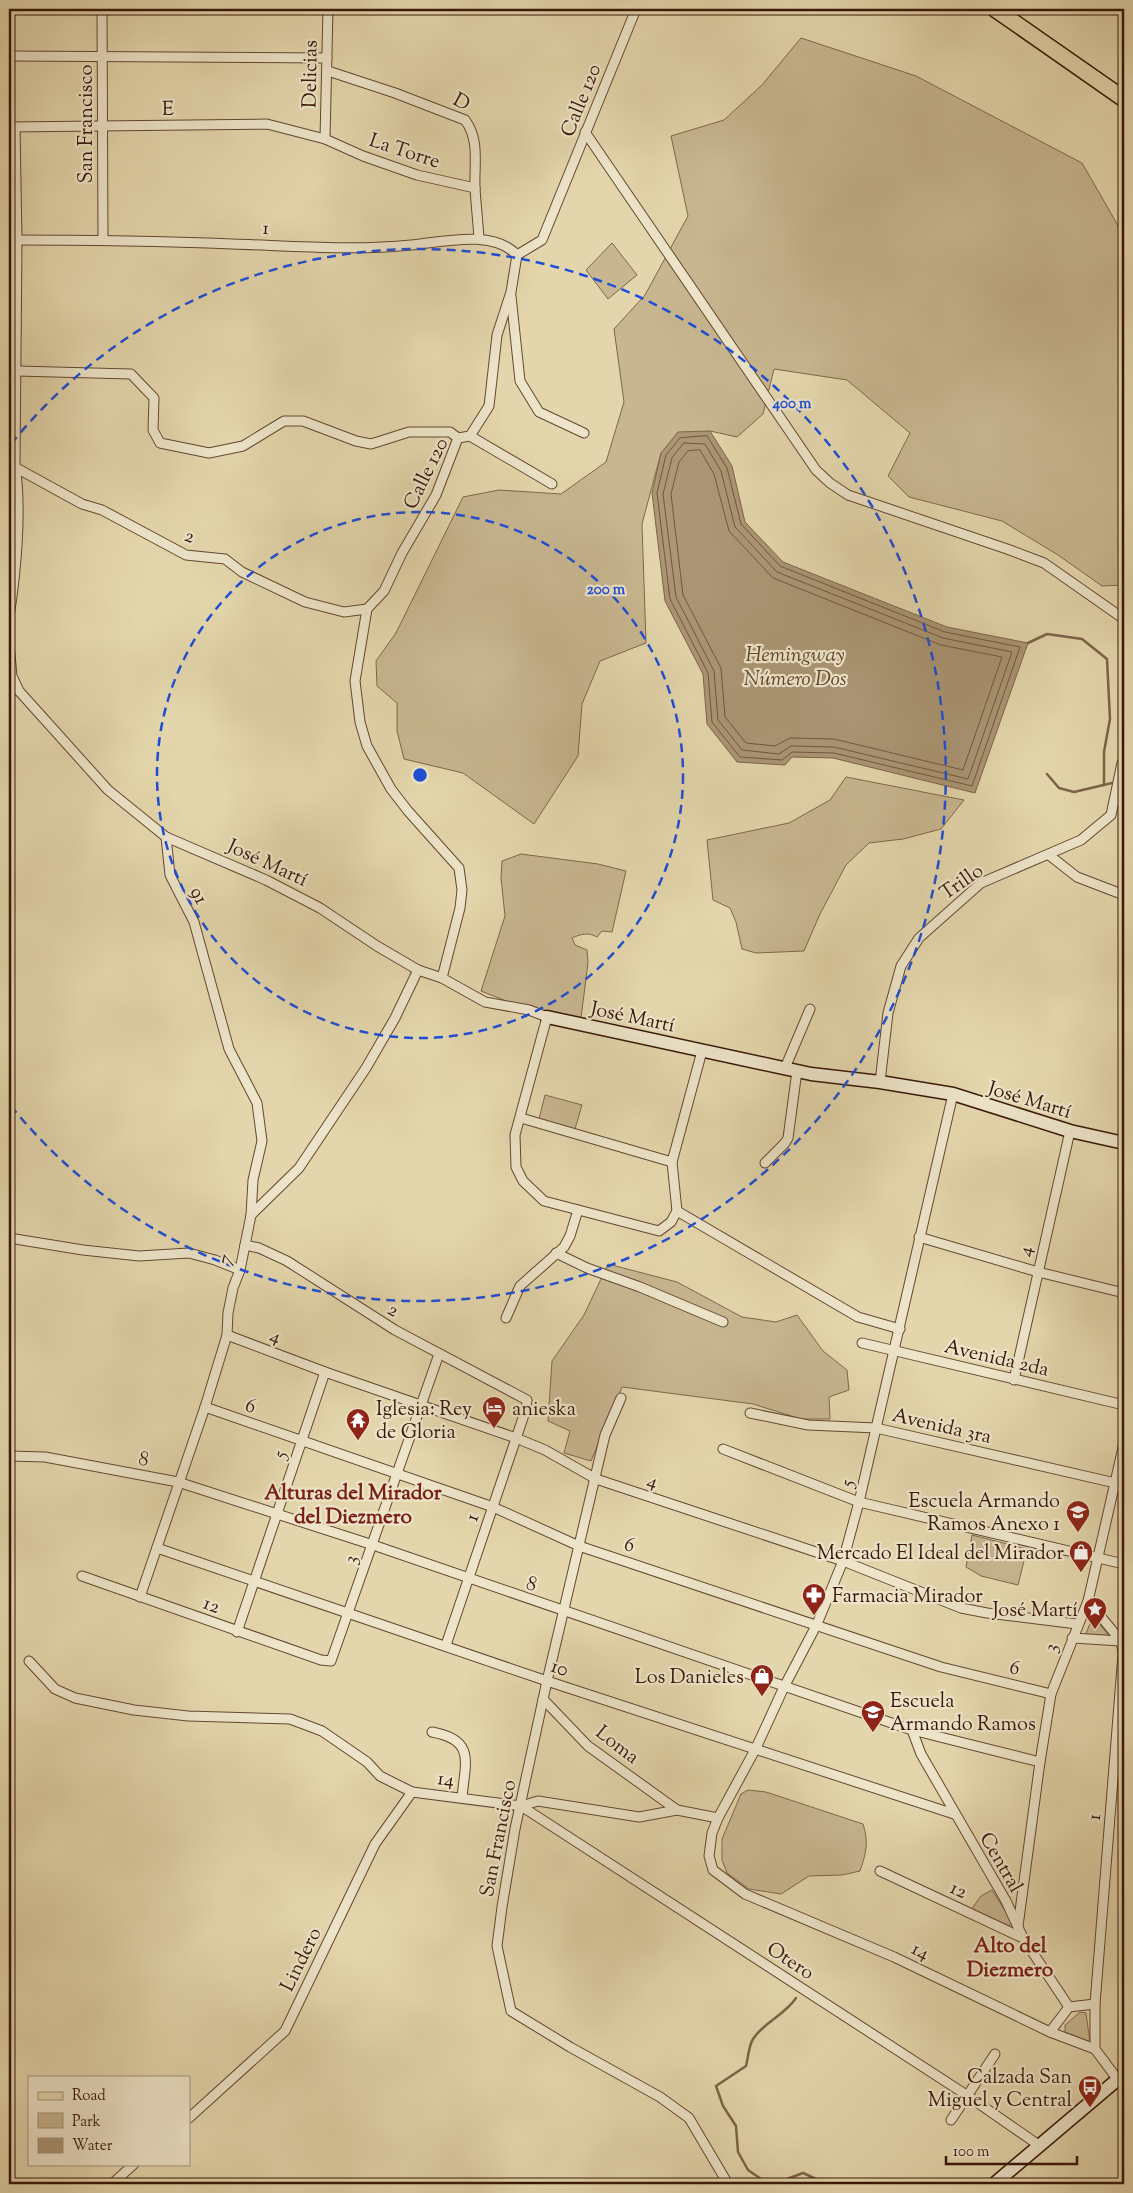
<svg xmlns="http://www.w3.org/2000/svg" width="1133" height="2193" font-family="'Sorts Mill Goudy',serif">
<rect width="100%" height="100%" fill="#e4d6ac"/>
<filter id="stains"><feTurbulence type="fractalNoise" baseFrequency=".004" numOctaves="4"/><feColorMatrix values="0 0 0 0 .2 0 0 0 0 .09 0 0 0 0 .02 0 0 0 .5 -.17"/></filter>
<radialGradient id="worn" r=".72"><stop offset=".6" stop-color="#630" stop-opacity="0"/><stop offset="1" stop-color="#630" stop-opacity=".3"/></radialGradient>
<g fill="#c7b690" stroke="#80664c">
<path d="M801,38L916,76L1082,163L1124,236V585L1102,586L1058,555L1002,521L909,497L888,476L910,433L847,380L774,369L763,414L737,437L710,431L661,453L642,524L646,643L600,661L582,704L578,756L534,824L463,773L404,759L397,731V703L377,686L376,661L396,633L463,497L499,490L561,494L606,462L624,402L614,329L645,295L688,216L671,136L724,120L762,85Z"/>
<path d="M612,243L637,275L608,299L586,270Z"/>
<path d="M846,777L964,800L941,829L903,839L869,843L846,865L820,914L804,951L756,953L742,949L736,922L730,908L713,900L707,840L789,823L830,800Z"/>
<path d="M521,854L598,864L626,871L612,932L602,931L597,937C588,932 581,934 572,938L575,945L587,950L588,963L581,1018L577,1019L529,1010L481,991L505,916L501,878L502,861Z"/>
<path d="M545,1095L582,1105L575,1129L539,1119Z"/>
<path d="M608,1264L677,1282L742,1317L776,1322L797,1315L823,1351L847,1370L849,1390L829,1397L830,1419H801L753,1404L622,1387L591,1461L564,1453L570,1431L548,1421L552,1361L584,1315Z"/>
<path d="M972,1535L1027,1549L1018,1585L981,1576L966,1567Z"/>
<path d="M1093,1616L1110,1637L1085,1636Z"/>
<path d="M748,1790L766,1792L863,1824C869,1842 866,1854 860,1871L842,1875L809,1876L781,1894L749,1889L727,1873L722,1860V1839L741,1794Z"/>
<path d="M992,1890L1012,1922L1007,1927L971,1910L981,1896Z"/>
<path d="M1080,2012L1086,2013L1090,2042L1065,2032V2025Z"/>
</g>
<path fill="#aa9574" stroke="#7d6349" d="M710,431L732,466L745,522L783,562L947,627L1028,643L975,793L833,758L792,757L785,765L737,762L707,724L703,674L665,601L652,493L661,453L678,432Z"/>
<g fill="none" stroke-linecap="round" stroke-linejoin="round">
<g stroke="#72563e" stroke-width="1">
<path d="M707,436L727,468L741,524L780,566L945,632L1020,647L972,786L834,753L792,752L782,760L740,757L712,722L708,673L670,599L657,493L666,455L680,438Z"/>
<path d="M684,443L705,444L721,471L735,527L777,572L943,638L1012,652L968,779L834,747L791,746L779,754L742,750L718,720L714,671L676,597L663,494L672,458Z"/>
<path d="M700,450L714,474L729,531L773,578L941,645L1002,657L963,770L834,739L790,738L775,746L746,743L725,717L721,668L683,595L671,494L679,462L688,451Z"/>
</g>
<g stroke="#7d6349" stroke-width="2.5">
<path d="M1028,643L1047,634L1082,639L1107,659L1110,719L1104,752V785"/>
<path d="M1047,774L1059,788L1074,792L1112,783"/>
<path d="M796,1998C785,2015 764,2022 753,2039C749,2045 748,2058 746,2066L716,2086L723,2106L736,2126L738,2152L748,2170L764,2181L787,2179L803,2173L827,2184"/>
</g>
<g stroke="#644731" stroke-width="11">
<g id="street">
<path d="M102,9L103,239"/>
<path d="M9,56L327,58"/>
<path d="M328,71L395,93L465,120C480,140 474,164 475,188C476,205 478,222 479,239"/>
<path d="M9,127L267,124L325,139L363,156L417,175L475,188"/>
<path d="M585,132L816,470L830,483L848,495L1007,549L1044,563L1124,619"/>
<path d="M325,139L328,9"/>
<path d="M9,240C84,240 158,241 233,244C292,246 353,251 411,245C443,242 493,229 517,255"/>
<path d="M511,296L520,381L539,412L584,433"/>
<path d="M17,371L131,374L154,398L153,430L160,443L209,453L243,446L284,421H303L356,441L371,444L409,432H450L458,438"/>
<path d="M470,436L552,484"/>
<path d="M11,465L82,504L102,510L186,555L225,559L242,572L305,602L344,612L367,609"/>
<path d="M9,617C16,573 22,509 15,465L17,240L15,127"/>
<path d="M9,643L12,676L19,691L108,790L166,837L266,880L320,908L377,946L418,970L442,978L485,1002L529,1010L547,1017L515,1135L516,1167L523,1181L544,1201L659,1231L671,1222L677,1211L672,1162L702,1051"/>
<path d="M1049,855L1077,877L1124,895"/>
<path d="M442,978L460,908L462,890L459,868L408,811L391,789L367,746L360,722L355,681L367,609L384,591L402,553L436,495L458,438L470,436L489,406L497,335L511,292L517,255L542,240L636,9"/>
<path d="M785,1068L810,1009"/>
<path d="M880,1082L888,1013L901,966L919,938L981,883L1081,840L1111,815L1122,763L1124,762"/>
<path d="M953,1094L859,1502L843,1561L817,1624L784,1687L756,1748L718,1818L712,1833L709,1856L713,1870L745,1894L894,1957L1050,2032L1095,2049L1118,2080"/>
<path d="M521,1118L672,1162"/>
<path d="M765,1163L785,1143L788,1138L797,1071"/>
<path d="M677,1211L858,1317L900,1329"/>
<path d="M251,1215L299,1168L366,1068L395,1018L418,970"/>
<path d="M919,1237L1038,1272L1124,1293"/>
<path d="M9,1238L83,1250L139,1256L189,1253L215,1260L240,1270"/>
<path d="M245,1245L259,1248L287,1261L395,1330L527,1400L526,1409L446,1645"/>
<path d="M556,1253L587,1268L640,1287L723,1322"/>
<path d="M506,1318L520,1286L564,1247L570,1236L578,1210"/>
<path d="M227,1335L325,1372L516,1438L545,1450L596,1479L843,1561L961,1608L987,1613L1077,1624"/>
<path d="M862,1343L1124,1405"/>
<path d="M1014,1380L1070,1131"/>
<path d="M621,1398L605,1435L547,1681L515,1829L502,1907L497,1946L511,2011L570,2047L660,2097L689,2118L728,2184"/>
<path d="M205,1407L493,1507L579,1546L941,1667L1051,1694"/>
<path d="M750,1413L808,1425L876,1428L1124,1485"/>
<path d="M723,1449L859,1502L1124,1564"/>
<path d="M9,1456L45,1457L178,1482L373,1545L912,1730L1040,1762"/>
<path d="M157,1548L547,1681L954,1814"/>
<path d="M82,1576L321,1660L331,1661L439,1354"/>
<path d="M140,1597L205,1407L227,1335L228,1313L233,1288L240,1270L251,1215L253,1180L262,1141L257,1103L229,1049L194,922L170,875L166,837"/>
<path d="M1088,1601L1121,1641L1123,1654L1095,2004V2049"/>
<path d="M237,1632L325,1372"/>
<path d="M1072,1638L1121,1641"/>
<path d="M29,1661L55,1689L75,1698L134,1710L188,1716L290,1719L322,1731L367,1762L380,1776L412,1792L521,1806L538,1801L639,1817L677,1810L718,1818"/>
<path d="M543,1699L588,1746L677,1810"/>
<path d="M912,1730L921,1754L1006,1901L1023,1938L1069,2007"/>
<path d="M432,1732C476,1740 465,1762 462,1798"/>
<path d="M521,1806L968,2096L1040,2146"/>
<path d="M880,1871L1023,1938"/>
<path d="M1018,1926L1040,1762L1051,1694L1088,1601L1124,1443"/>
<path d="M1050,2032L1069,2007L1095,2004"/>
<path d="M189,2118L285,2031L375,1844L412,1792"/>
<path d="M951,2120L995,2054"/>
<path d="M112,2184L134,2164"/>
</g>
</g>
<g stroke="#391708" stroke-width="15">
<g id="secondary">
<path d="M547,1017L811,1074L880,1082L953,1094L1070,1131L1124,1143"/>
<path d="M994,2184L1124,2074"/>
</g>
</g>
<g stroke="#391708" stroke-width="18">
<path id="primary" d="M995,9L1124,99"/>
</g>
<use href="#street" stroke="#ede4c9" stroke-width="9"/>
<use href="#secondary" stroke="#ede4c9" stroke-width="12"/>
<use href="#primary" stroke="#e4d6ac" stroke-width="15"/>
</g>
<g fill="none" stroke="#1d4ed8" stroke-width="2.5" stroke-dasharray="9 6">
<circle cx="420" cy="775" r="263"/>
<path d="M11 444A526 526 0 1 1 11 1106"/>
</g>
<defs>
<g id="hotel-pin" transform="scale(1.25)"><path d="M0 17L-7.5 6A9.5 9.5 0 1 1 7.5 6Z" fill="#8f2418" stroke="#ede4c9"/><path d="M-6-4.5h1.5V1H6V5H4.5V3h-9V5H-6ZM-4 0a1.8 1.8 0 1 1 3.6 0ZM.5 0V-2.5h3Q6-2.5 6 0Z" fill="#fff"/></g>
<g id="temple-pin" transform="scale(1.25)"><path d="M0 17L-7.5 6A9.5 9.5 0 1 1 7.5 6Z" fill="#8f2418" stroke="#ede4c9"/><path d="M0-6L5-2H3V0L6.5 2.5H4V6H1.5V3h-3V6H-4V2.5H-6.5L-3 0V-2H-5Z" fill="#fff"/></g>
<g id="school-pin" transform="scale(1.25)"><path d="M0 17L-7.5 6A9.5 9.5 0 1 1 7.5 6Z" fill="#8f2418" stroke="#ede4c9"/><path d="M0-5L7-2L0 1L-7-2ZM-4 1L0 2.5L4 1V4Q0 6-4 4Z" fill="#fff"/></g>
<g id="shop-pin" transform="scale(1.25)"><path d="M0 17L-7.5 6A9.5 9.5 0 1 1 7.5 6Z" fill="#8f2418" stroke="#ede4c9"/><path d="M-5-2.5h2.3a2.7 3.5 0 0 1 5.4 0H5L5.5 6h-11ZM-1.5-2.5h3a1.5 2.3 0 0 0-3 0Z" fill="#fff"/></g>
<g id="pharmacy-pin" transform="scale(1.25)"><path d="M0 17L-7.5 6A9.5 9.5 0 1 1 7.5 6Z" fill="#8f2418" stroke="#ede4c9"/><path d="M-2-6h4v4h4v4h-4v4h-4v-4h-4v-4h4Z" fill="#fff"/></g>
<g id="sight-pin" transform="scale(1.25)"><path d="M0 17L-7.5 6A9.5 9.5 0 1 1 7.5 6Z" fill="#8f2418" stroke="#ede4c9"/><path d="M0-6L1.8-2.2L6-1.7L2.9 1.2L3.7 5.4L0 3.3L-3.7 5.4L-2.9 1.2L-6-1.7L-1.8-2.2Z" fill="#fff"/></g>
<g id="bus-pin" transform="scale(1.25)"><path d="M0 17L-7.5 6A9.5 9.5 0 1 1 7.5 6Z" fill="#8f2418" stroke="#ede4c9"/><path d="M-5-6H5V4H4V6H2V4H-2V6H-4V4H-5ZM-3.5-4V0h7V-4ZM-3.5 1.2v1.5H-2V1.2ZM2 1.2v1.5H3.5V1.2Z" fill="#fff"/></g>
</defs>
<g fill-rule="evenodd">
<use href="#hotel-pin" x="494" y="1408"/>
<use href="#temple-pin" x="358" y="1420"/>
<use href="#school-pin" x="1078" y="1512"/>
<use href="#shop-pin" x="1081" y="1552"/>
<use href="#pharmacy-pin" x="814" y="1595"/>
<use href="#sight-pin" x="1095" y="1609"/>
<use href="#shop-pin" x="762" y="1676"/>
<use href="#school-pin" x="873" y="1712"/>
<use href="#bus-pin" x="1090" y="2087"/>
</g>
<g text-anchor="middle" stroke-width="4.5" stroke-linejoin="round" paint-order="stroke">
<g font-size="20" fill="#391708" stroke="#ede4c9">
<text transform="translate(309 74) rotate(-89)" y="7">Delicias</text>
<text transform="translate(580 100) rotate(-68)" y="7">Calle 120</text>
<text transform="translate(462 101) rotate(28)" y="7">D</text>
<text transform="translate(168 108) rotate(-1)" y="7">E</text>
<text transform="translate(85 124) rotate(-90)" y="7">San Francisco</text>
<text transform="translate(405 150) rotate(18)" y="7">La Torre</text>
<text transform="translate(266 227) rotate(2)" y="7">1</text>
<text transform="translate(425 473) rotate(-64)" y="7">Calle 120</text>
<text transform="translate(190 535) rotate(20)" y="7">2</text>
<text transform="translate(268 862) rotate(25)" y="7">José Martí</text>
<text transform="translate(961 881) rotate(-35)" y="7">Trillo</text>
<text transform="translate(200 895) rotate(63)" y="7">91</text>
<text transform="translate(633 1016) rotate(12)" y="7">José Martí</text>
<text transform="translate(1030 1099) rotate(17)" y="7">José Martí</text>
<text transform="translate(1024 1251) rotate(-77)" y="7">4</text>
<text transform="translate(224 1259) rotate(-75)" y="7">7</text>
<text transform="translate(394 1309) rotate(32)" y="7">2</text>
<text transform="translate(276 1335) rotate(21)" y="7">4</text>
<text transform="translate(997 1357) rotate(13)" y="7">Avenida 2da</text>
<text transform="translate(251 1405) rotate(19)" y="7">6</text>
<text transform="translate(942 1425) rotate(13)" y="7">Avenida 3ra</text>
<text transform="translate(279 1454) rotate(-72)" y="7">5</text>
<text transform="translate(144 1458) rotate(11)" y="7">8</text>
<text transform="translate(653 1480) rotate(18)" y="7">4</text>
<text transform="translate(846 1483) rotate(-78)" y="7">5</text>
<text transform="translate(471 1517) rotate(-71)" y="7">1</text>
<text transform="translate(630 1544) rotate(18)" y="7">6</text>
<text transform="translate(350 1559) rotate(-71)" y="7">3</text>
<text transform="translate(532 1583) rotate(19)" y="7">8</text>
<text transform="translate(212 1604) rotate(20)" y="7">12</text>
<text transform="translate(1050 1647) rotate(-70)" y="7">3</text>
<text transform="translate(560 1667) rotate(18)" y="7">10</text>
<text transform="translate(1015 1667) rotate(14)" y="7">6</text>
<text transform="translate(618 1744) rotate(38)" y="7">Loma</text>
<text transform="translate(446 1778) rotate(7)" y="7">14</text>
<text transform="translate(1093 1817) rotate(-85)" y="7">1</text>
<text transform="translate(497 1838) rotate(-79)" y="7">San Francisco</text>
<text transform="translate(1002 1862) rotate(60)" y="7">Central</text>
<text transform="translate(959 1889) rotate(25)" y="7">12</text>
<text transform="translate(921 1950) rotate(26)" y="7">14</text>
<text transform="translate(300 1959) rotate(-64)" y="7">Lindero</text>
<text transform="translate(791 1960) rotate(33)" y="7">Otero</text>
</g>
<g font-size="20" fill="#391708" stroke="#ede4c9" text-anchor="end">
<text x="376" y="1415" text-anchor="start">Iglesia: Rey<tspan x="376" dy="23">de Gloria</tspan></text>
<text x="512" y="1415" text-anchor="start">anieska</text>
<text x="1060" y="1507">Escuela Armando<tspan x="1060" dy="23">Ramos Anexo 1</tspan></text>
<text x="1064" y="1559">Mercado El Ideal del Mirador</text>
<text x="832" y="1602" text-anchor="start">Farmacia Mirador</text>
<text x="1078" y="1616">José Martí</text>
<text x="744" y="1683">Los Danieles</text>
<text x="890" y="1707" text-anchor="start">Escuela<tspan x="890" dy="23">Armando Ramos</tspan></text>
<text x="1072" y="2083">Calzada San<tspan x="1072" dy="23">Miguel y Central</tspan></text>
</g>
<g font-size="21" font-style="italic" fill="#61432e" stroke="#ede4c9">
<text x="795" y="661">Hemingway<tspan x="795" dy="24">Número Dos</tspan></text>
</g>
<g font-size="21" font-weight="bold" fill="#7a1f14" stroke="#ede4c9">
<text x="353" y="1499">Alturas del Mirador<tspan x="353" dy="24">del Diezmero</tspan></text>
<text x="1010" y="1952">Alto del<tspan x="1010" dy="24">Diezmero</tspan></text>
</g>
</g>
<circle cx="420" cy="775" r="8" fill="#1d4ed8" stroke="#ede4c9" stroke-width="2.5"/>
<g font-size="15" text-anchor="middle" font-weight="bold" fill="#1d4ed8" stroke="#ede4c9" stroke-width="4.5" stroke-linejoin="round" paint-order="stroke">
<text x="792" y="408">400 m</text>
<text x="606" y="594">200 m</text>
</g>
<rect width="1133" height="2193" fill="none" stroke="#e4d6ac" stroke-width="30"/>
<rect x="10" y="10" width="1113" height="2173" fill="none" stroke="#391708" stroke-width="2.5"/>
<rect x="15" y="15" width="1103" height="2163" fill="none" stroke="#391708"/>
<rect x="28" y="2076" width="162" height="90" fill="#ede4c9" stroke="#a5927c"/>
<rect x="38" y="2092" width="25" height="8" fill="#e4d6ac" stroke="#a5927c"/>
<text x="72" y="2100" font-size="15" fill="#391708">Road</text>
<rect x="38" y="2113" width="25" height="15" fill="#c7b690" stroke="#a5927c"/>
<text x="72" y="2126" font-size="15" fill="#391708">Park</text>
<rect x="38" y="2138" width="25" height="15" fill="#aa9574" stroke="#a5927c"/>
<text x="72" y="2150" font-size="15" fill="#391708">Water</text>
<path d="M946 2156v8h131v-8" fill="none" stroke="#391708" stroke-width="2.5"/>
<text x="953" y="2156" font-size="15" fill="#391708" stroke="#ede4c9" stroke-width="4" paint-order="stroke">100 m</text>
<rect width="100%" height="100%" filter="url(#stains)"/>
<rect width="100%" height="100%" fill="url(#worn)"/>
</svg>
